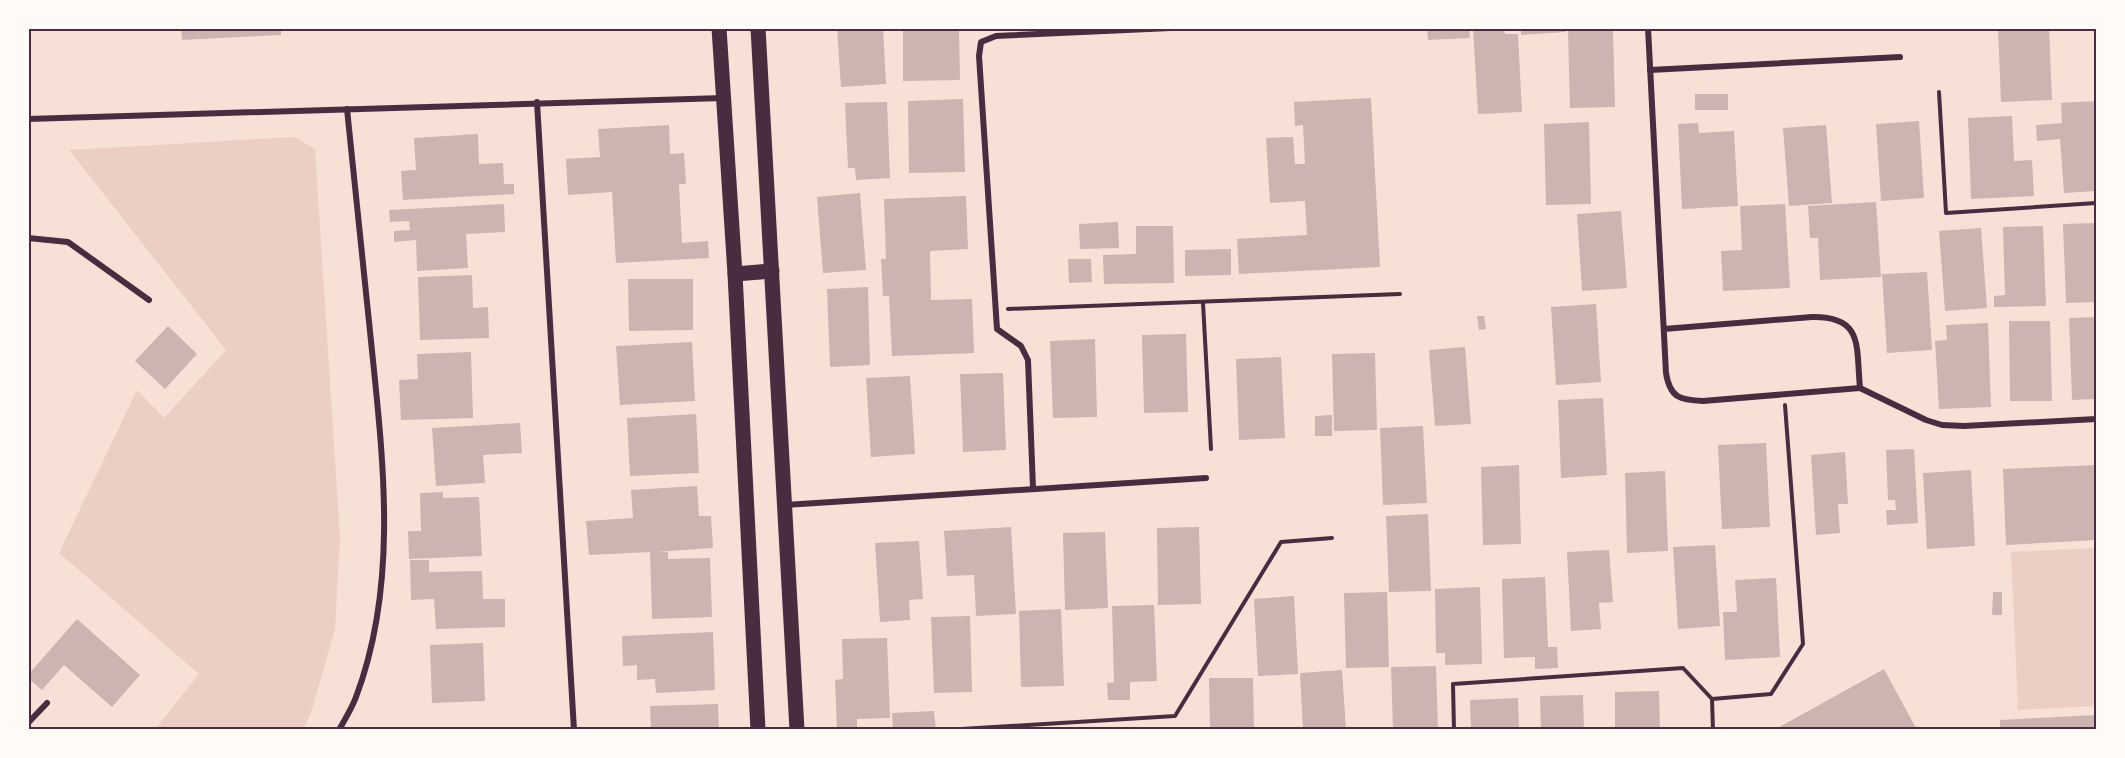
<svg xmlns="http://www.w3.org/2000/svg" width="2125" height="758" font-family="Literata,serif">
<rect width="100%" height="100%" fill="#f7e1d7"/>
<g fill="#ebcfc5">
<path d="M295,137L315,149L340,537L335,629L311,713L303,729H155L199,674L59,553L137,390L164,418L226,350L69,150Z"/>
<path d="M2096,548V706L2018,710L2011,552Z"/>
</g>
<g fill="#ccb4b1">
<path d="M181,28H281V35L182,40Z"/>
<path d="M837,28H883L886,84L841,87Z"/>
<path d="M903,28H959L960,80L903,81Z"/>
<path d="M1427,28H1469L1470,38L1428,40Z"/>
<path d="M1473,28H1504L1505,34H1518L1522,112L1478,114Z"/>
<path d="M1521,28H1566V32L1521,35Z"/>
<path d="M1998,28H2049L2052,100L2001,102Z"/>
<path d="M1613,30L1615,107L1570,108L1568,31Z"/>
<rect x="1695" y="94" width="33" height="16"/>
<path d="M1371,98L1380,267L1239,274L1237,239L1307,235L1305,201L1270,203L1266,138L1293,137L1295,164H1305L1303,125L1295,126L1294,102Z"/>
<path d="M963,99L965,172L909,173L908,101Z"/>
<path d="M2096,101V191L2064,193L2060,139L2037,141L2036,125L2062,123L2061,103Z"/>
<path d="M887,102L890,178L856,180L855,168H848L845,103Z"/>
<path d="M2012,116L2014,161L2032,160L2034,196L1971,199L1968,118Z"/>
<path d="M1919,121L1924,198L1881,201L1876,124Z"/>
<path d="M1589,122L1591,204L1546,205L1544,124Z"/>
<path d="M1698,123L1699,133L1734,131L1738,206L1682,209L1678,124Z"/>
<path d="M669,125L670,154L684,153L686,184H679L682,243L708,241L709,258L616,263L612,192L568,195L566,159L600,157L598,129Z"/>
<path d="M1826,125L1832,203L1789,206L1783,128Z"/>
<path d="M478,134L479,164L503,163L504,184H514V194L403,200L401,171L416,170L414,138Z"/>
<path d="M860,193L866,270L823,273L817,197Z"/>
<path d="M966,196L968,249L930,251L931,300L972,299L974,353L892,356L889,296H883L881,259H886L884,199Z"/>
<path d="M1876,202L1881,277L1820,280L1818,238H1810L1808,206Z"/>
<path d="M504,204L505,232L466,234L468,268L417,271L416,240L394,242V231L410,230L409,221L390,222L389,210Z"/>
<path d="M1785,204L1790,288L1723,291L1721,251L1742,250L1740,206Z"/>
<path d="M1621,211L1627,288L1582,291L1577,214Z"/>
<path d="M1118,222L1119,248L1080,249L1079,224Z"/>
<path d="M2096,223V302L2066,303L2063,224Z"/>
<path d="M1136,226H1173L1174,283L1104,284L1103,255L1136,254Z"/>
<path d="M2043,226L2046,306L1994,307V296L2005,295L2003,227Z"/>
<path d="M1981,228L1987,308L1945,311L1939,231Z"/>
<path d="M1231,249V275L1185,276V250Z"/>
<path d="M1068,259H1091L1092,282L1069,283Z"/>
<path d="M1927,272L1932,350L1887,353L1882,274Z"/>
<path d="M472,275L473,308L488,307L489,338L420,340L418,277Z"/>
<path d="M628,279H693V330L629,331Z"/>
<path d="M868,287L870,365L830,367L827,289Z"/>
<path d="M1596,304L1601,382L1556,385L1551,307Z"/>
<path d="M1477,316H1484L1486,329L1479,330Z"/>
<path d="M2096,317V399L2072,400L2069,318Z"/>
<path d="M2009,321H2050L2052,401H2010Z"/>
<path d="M1988,323L1991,407L1939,409L1935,341L1947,340L1946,325Z"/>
<path d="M168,326L197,354L165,389L135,361Z"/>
<path d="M1186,334L1188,412L1144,413L1142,335Z"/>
<path d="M1095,339L1097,417L1053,418L1050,341Z"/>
<path d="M692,342L695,401L620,405L616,346Z"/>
<path d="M1465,347L1471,424L1435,426L1429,350Z"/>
<path d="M471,352L473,418L401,420L399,380L418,379L417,354Z"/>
<path d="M1375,353L1377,430L1334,431L1332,354Z"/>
<path d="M1281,357L1285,438L1239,440L1236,359Z"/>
<path d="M1003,373L1006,450L963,452L960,374Z"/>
<path d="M910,376L915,454L871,457L866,378Z"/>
<path d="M1603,398L1607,475L1561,478L1558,400Z"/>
<path d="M696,414L699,473L630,476L627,418Z"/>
<path d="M1332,415V436H1315V416Z"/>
<path d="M520,423L522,453L483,455L485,483L436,486L432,428Z"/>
<path d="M1423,426L1427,503L1383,505L1380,428Z"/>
<path d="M1766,443L1770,527L1722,529L1718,445Z"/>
<path d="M1914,449L1918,523L1887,525L1886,510H1896L1895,500H1888L1886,450Z"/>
<path d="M1845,452L1848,504H1838L1840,533L1816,535L1811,455Z"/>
<path d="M1519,465L1521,544L1483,545L1481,467Z"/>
<path d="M2096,465V540L2006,545L2003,469Z"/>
<path d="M1971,470L1975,546L1927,549L1923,473Z"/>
<path d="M1665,471L1668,551L1627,553L1625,473Z"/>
<path d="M697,486L699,516H711L713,548L656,552H668V559L710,558L712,617L652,619L650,552L589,555L586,521L633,518L631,490Z"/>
<path d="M443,492V498L479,497L482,556L409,559L408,531H421L420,493Z"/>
<path d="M1428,514L1431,591L1389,592L1386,516Z"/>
<path d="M1011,527L1016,614L976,616L974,575L947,576L944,531Z"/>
<path d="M1199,527L1201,604L1158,605L1157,528Z"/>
<path d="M1105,532L1108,608L1065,610L1063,533Z"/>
<path d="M919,541L923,599L909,600L910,620L880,622L875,543Z"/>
<path d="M1715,545L1720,626L1678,629L1673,547Z"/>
<path d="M1609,550L1613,602L1599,603L1601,629L1571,631L1567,552Z"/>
<path d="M410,560H429V572L482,571L483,599H505V627L436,629L434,599L411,600Z"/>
<path d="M1545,577L1548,647H1557L1558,668L1535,669V657L1504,658L1502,579Z"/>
<path d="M1776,578L1780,657L1725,660L1723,612H1737L1735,580Z"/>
<path d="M1480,587L1482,664L1445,665V653H1436L1435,589Z"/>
<path d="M1387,592L1389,667L1346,668L1344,593Z"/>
<path d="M1993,592H2002V615H1992Z"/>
<path d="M1294,596L1298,674L1258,676L1254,599Z"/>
<path d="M1154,605L1157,681L1130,682V700H1108L1107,683L1114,682L1112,606Z"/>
<path d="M1061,609L1064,686L1021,687L1019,611Z"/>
<path d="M970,616L972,692L934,693L931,617Z"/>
<path d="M77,619L140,675L112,707L64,665L42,690L28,678V675Z"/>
<path d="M713,632L715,690L656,693L655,679L637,680V665L623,666L622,636Z"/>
<path d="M887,638L890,718L857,719V730H837L835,680L843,679L842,639Z"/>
<path d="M483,643L485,701L432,703L430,645Z"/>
<path d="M1436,666L1438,730H1393L1391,667Z"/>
<path d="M1884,669L1917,730H1774Z"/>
<path d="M1342,670L1346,730H1303L1300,673Z"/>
<path d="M1209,678H1253L1254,730H1210Z"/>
<path d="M1659,691L1660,730H1615V692Z"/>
<path d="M1583,695L1584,730H1541L1540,696Z"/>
<path d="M1518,698L1519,730H1471L1470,700Z"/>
<path d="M718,704L719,730H651L650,706Z"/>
<path d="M934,711L936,730H893L892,713Z"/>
<path d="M2096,715V730H2000V720Z"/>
</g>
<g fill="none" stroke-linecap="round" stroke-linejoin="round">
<g stroke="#4a2c40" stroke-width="4">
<path d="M1939,92L1946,213L2096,203"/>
<path d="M1203,303L1211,449"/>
<path d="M1008,309L1400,294"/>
<path d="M1712,699L1713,730"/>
<path d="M945,730L1175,716L1281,542L1332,538"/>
<path d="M1454,730L1453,684L1683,668L1712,699L1771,694L1803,644L1785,405"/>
</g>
<g stroke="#4a2c40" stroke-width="6">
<path d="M1648,28L1666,373C1670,398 1680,400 1703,401L1860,388C1856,347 1864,316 1812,317L1664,329"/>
<path d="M1650,70L1900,57"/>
<path d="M537,102L574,730"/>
<path d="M28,119L723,98"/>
<path d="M28,238L68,242L149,300"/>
<path d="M1860,388L1926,420L1942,425L1964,426L2096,419"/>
<path d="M1033,488L1028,360L1021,346L997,329L979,56L981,42L996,36L1171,28"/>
<path d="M785,505L1206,478"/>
<path d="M28,723L47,703"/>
<path d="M339,730C345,719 352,708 356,697C399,583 383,459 371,341C363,264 355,186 347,109"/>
</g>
<g stroke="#4a2c40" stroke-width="15">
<path d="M719,28L735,274L758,730"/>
<path d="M758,28L797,730"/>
<path d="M735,274L772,271"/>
</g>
</g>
<rect width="2125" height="758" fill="none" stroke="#fffaf5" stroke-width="60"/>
<rect x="30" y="30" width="2065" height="698" fill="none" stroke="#4a2c40" stroke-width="2"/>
</svg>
